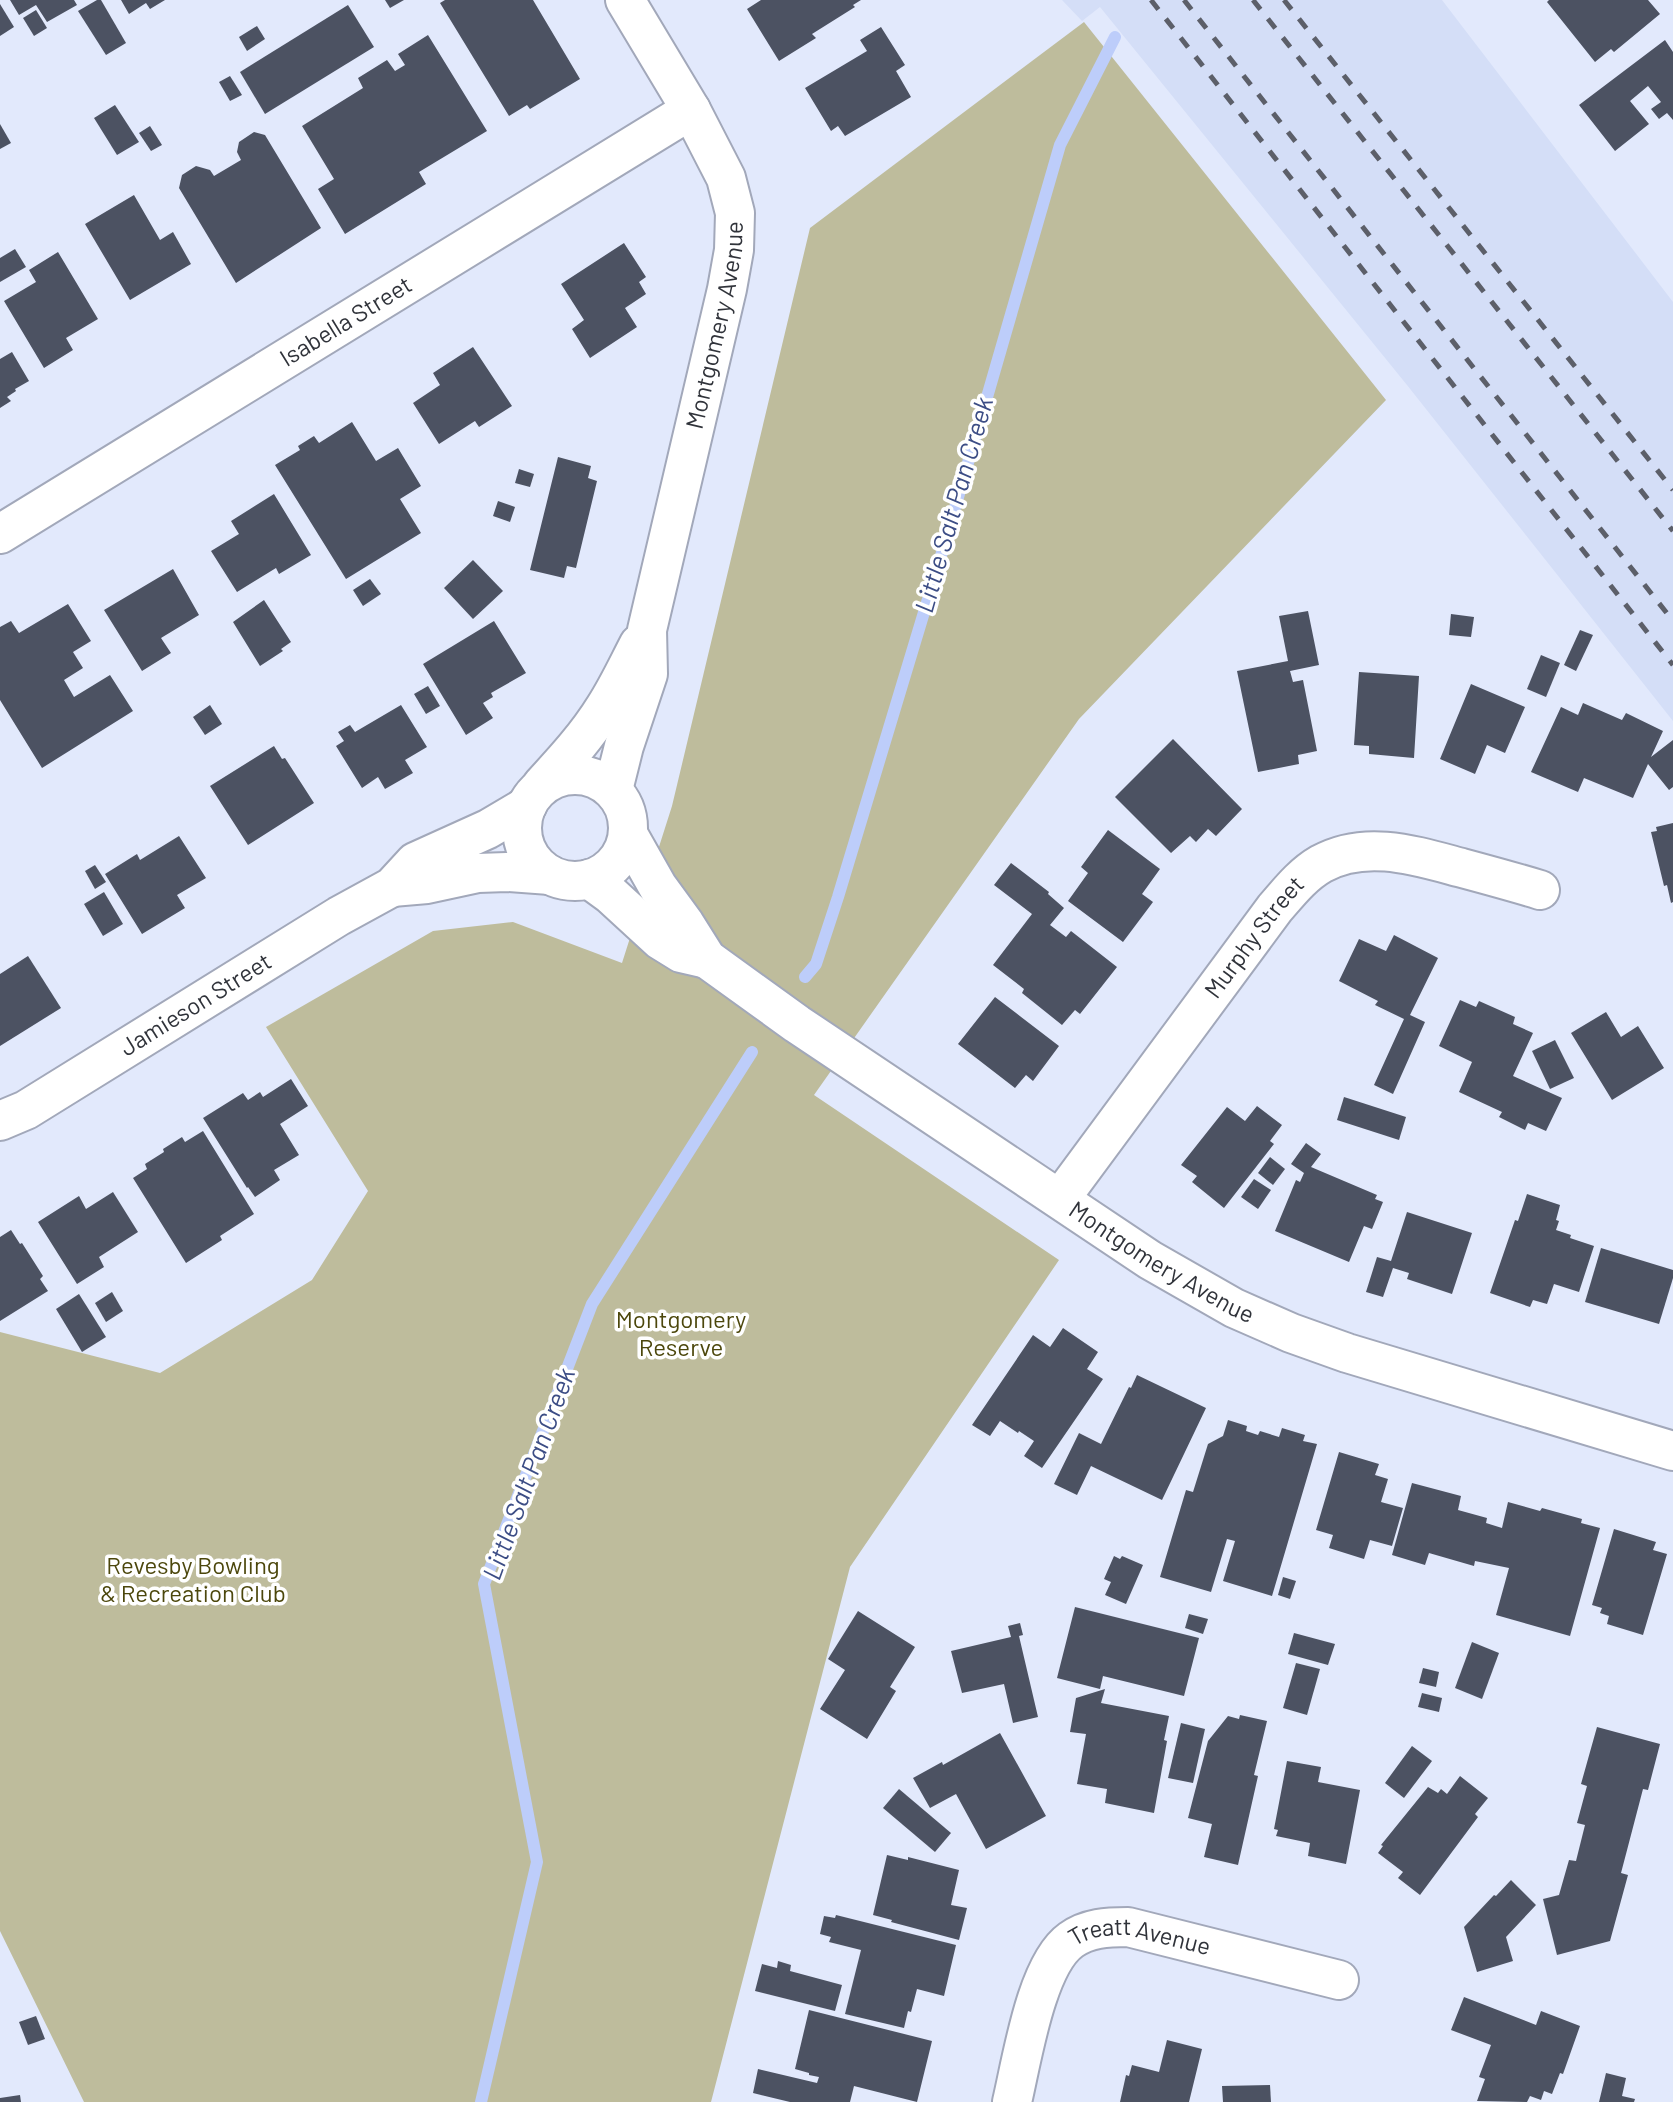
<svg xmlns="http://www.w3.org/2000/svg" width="1673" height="2102" font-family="Barlow,sans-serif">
<rect width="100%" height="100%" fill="#e2e9fc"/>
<path fill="#d4def7" d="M1062,0H1442L1673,302V721L1407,385L1100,7L1082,21Z"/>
<path fill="#bebc9c" d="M1084,22L1386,400L1079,719L814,1095L1059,1260L850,1567L711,2102H84L0,1931V1332L160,1373L312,1280L368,1191L266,1027L433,931L513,922L622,963L672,806L810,228Z"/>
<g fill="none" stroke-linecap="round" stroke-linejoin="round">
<g stroke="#bdcdfa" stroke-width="12">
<path d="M805,977L816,964L838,897L941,556L1060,145L1115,37"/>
<path d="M481,2102L537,1862L484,1584L592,1304L752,1052"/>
</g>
</g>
<g fill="#4c5262">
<path d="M10,0H74L77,5L47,22L36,5L19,15Z"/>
<path d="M97,0H101L126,43L106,55L78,11Z"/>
<path d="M121,0H165L150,9L146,3L129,14Z"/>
<path d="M385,0H404L390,8Z"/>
<path d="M445,0H533L580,79L530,109L527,105L509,116L440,3Z"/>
<path d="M761,0H861L853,5L855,7L812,34L816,38L779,61L747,9Z"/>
<path d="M1549,0H1648L1660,14L1614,52L1611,49L1595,62L1547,2Z"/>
<path d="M0,4L14,27L0,36Z"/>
<path d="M348,5L374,47L265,114L240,72Z"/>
<path d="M36,10L47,28L34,36L23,18Z"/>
<path d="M257,26L265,39L247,51L239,37Z"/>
<path d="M881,27L905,65L896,71L911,97L845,136L838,126L831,131L805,88L867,51L860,40Z"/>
<path d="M428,35L487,131L419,172L426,184L345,234L318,189L334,179L302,126L363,88L358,78L387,60L395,71L405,65L398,54Z"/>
<path d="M1665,40L1673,52V120L1667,113L1659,119L1651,109L1661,102L1648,86L1630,101L1649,124L1615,151L1579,105Z"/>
<path d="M230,76L242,95L230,101L219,82Z"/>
<path d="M115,105L139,142L117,155L94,118Z"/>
<path d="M0,124L11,143L0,149Z"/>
<path d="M150,126L162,145L151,151L139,133Z"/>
<path d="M254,132L265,135L321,228L236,283L179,188L182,175L196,166L210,170L214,176L241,160L237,152L239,142Z"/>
<path d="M134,195L160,240L173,232L191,264L130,300L85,224Z"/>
<path d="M624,243L646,277L639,282L646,294L625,308L637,327L590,358L572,329L584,320L561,284Z"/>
<path d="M15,249L26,267L0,282V258Z"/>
<path d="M58,252L98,319L66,338L73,350L44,368L4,301L36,282L29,270Z"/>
<path d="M473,347L512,406L479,427L475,421L439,444L413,403L440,385L433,373Z"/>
<path d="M12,352L29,381L15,389L16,391L7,397L11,401L0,408V359Z"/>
<path d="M352,422L376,461L398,448L421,486L400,499L421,533L346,579L275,465L300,450L298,446L314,436L319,443Z"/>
<path d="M558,457L591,466L588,478L597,481L576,568L567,566L564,578L530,570Z"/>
<path d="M519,469L534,474L530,487L515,483Z"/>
<path d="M274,494L311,555L279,574L276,568L237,592L211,551L239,534L231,521Z"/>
<path d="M498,501L515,507L510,522L493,516Z"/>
<path d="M473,560L503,591L473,619L444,588Z"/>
<path d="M173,569L199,615L161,638L171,653L142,671L104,610Z"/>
<path d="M370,579L381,594L363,606L353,590Z"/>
<path d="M264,600L291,642L281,649L283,651L260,666L233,622Z"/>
<path d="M68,604L91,641L73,652L83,668L64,680L74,697L110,675L133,711L42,768L0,700V627L11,621L19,633Z"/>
<path d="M1308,611L1319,665L1290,671L1293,682L1303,680L1317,751L1298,755L1299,764L1258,772L1237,671L1288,661L1279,616Z"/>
<path d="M1451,614L1474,617L1471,637L1449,635Z"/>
<path d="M494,621L526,673L491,693L493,697L483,703L493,718L466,735L423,664Z"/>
<path d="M1580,630L1593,635L1576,671L1564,665Z"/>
<path d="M1541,655L1560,663L1546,697L1527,689Z"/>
<path d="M1359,672L1419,676L1414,758L1369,754V746L1354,745Z"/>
<path d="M1471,684L1525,707L1505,753L1487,745L1475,774L1440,759Z"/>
<path d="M428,686L440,706L426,714L414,694Z"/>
<path d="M1583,703L1622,720L1626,713L1663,731L1651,757L1673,740V787L1669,790L1648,764L1633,798L1584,778L1578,792L1531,772L1561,707L1578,715Z"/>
<path d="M210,705L222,724L205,735L193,717Z"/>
<path d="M401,705L427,747L405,760L413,773L385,789L378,777L362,788L336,746L344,741L338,732L350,725L355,732Z"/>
<path d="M1173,739L1242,809L1216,836L1208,829L1196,842L1190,836L1171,853L1115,797Z"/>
<path d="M274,746L282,759L285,758L314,803L248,845L210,786Z"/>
<path d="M1673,823V902L1671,903L1667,885L1664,886L1651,832L1657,831L1656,827Z"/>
<path d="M1108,830L1160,869L1142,894L1153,902L1123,942L1068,901L1088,873L1081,867Z"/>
<path d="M179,836L206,878L177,895L185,908L142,934L105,874L137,854L140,860Z"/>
<path d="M1011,863L1049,892L1048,894L1064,908L1050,925L1066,937L1071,931L1117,967L1080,1014L1075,1010L1062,1025L1022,993L1024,989L993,965L1032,914L994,885Z"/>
<path d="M95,865L106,882L95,889L85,871Z"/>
<path d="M104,892L123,924L103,936L84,904Z"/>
<path d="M1394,935L1438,958L1410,1015L1425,1022L1393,1094L1374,1085L1404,1019L1375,1005L1378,1001L1339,981L1359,939L1386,951Z"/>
<path d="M28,956L61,1008L0,1046V974Z"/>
<path d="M995,997L1059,1046L1033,1081L1026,1075L1015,1088L958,1044Z"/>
<path d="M1460,1000L1476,1007L1479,1001L1515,1017L1513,1024L1533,1033L1513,1076L1562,1098L1546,1131L1528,1123L1525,1130L1499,1117L1502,1112L1459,1092L1472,1062L1439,1046Z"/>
<path d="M1606,1012L1621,1037L1638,1026L1664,1068L1612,1100L1571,1033Z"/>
<path d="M1555,1040L1574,1078L1550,1089L1532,1051Z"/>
<path d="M291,1079L308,1106L280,1124L299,1155L274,1170L280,1180L255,1197L248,1187L247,1188L203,1118L243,1093L248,1100L260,1092L263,1097Z"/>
<path d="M1344,1097L1406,1117L1399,1140L1337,1120Z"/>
<path d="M1257,1106L1282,1125L1270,1141L1274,1144L1224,1208L1192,1182L1197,1176L1181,1165L1227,1107L1245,1121Z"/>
<path d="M203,1131L254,1214L220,1236L222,1240L186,1263L133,1178L147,1169L145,1164L164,1152L163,1149L182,1137L185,1142Z"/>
<path d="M1306,1143L1321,1154L1311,1167L1377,1195L1375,1199L1383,1202L1372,1229L1364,1226L1349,1262L1275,1231L1296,1180L1300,1182L1304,1173L1291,1164Z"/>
<path d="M1270,1157L1285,1169L1273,1185L1258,1173Z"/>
<path d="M1254,1179L1271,1190L1258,1209L1241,1197Z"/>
<path d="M113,1192L138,1232L99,1257L104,1267L77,1284L38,1222L79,1196L86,1209Z"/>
<path d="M1527,1194L1560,1205L1556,1220L1559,1221L1556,1230L1571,1235L1570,1238L1594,1246L1579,1292L1554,1284L1547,1304L1533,1300L1530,1307L1490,1293L1515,1220L1518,1221Z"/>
<path d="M1407,1212L1472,1233L1452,1294L1407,1279L1409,1273L1393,1268L1383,1297L1366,1292L1377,1257L1391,1261Z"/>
<path d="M11,1230L20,1244L22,1243L43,1276L40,1279L48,1291L0,1321V1237Z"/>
<path d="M1601,1248L1673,1270V1278L1659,1324L1585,1302Z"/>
<path d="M112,1292L123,1311L106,1322L95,1303Z"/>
<path d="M79,1294L106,1337L82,1352L56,1309Z"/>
<path d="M1063,1328L1098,1352L1087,1369L1103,1379L1042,1468L1024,1456L1034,1441L1019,1431L1018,1433L1000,1421L990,1436L972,1425L1033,1335L1050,1347Z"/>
<path d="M1137,1375L1206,1408L1162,1500L1091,1466L1077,1495L1054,1484L1079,1433L1101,1444L1129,1387L1131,1388Z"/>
<path d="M1228,1420L1247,1426L1246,1431L1258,1435L1260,1431L1279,1437L1282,1428L1305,1435L1303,1441L1317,1444L1272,1596L1223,1581L1235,1541L1227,1539L1211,1592L1160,1577L1186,1490L1193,1492L1208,1444L1223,1436Z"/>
<path d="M1339,1452L1379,1464L1375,1475L1388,1479L1381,1502L1403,1508L1392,1546L1370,1540L1364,1559L1329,1548L1333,1535L1316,1530Z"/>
<path d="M1412,1483L1461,1496L1458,1510L1487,1518L1486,1523L1502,1528L1508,1502L1540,1511L1542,1508L1582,1519L1581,1523L1600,1528L1570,1636L1496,1615L1509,1568L1475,1561L1474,1566L1429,1553L1425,1565L1392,1555Z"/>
<path d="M1614,1529L1656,1542L1653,1550L1667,1554L1643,1635L1607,1624L1609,1616L1600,1613L1602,1608L1592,1605Z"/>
<path d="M1114,1556L1120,1559L1122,1556L1143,1565L1126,1604L1105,1595L1111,1582L1104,1579Z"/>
<path d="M1283,1577L1296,1581L1290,1599L1278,1595Z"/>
<path d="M1075,1607L1199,1638L1184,1696L1103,1676L1100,1689L1057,1678Z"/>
<path d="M858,1611L915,1647L890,1687L896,1691L867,1739L820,1709L845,1670L828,1659Z"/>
<path d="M1189,1614L1208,1619L1203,1634L1185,1628Z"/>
<path d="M1020,1623L1023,1635L1019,1636L1038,1717L1013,1723L1004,1684L962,1693L951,1651L1011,1637L1008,1626Z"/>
<path d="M1294,1633L1335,1644L1328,1665L1288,1654Z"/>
<path d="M1472,1642L1499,1653L1482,1699L1455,1688Z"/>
<path d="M1296,1663L1320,1669L1307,1715L1283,1708Z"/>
<path d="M1423,1668L1439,1672L1436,1687L1419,1683Z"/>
<path d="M1105,1689L1101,1703L1169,1716L1164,1740L1167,1741L1154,1813L1105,1803L1107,1789L1077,1784L1086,1734L1070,1732L1076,1698Z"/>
<path d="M1422,1693L1442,1698L1439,1712L1418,1707Z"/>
<path d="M1240,1715L1267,1721L1254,1775L1258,1776L1238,1865L1204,1857L1212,1824L1188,1818L1208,1741L1228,1716L1239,1719Z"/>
<path d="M1181,1723L1205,1729L1193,1783L1168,1778Z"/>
<path d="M1597,1727L1660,1744L1648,1790L1643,1789L1626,1854L1621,1873L1628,1875L1610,1941L1557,1955L1543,1899L1559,1895L1569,1860L1576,1861L1585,1825L1577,1823L1587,1786L1581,1784Z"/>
<path d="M1000,1733L1046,1816L986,1849L956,1794L930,1808L913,1778L942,1762L943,1765Z"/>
<path d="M1412,1746L1432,1761L1404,1798L1385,1783Z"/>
<path d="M1287,1761L1321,1767L1318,1782L1360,1790L1346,1864L1308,1856L1310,1843L1276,1836L1278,1830L1274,1829Z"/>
<path d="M1460,1776L1488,1798L1475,1814L1478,1817L1420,1895L1398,1878L1403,1872L1378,1853L1383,1846L1381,1845L1428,1787L1438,1793L1441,1789L1447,1794Z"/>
<path d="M899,1789L951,1833L935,1852L883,1808Z"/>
<path d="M887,1855L908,1860V1857L959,1870L951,1905L967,1908L959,1940L891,1922L892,1920L873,1915Z"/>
<path d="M1511,1880L1536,1905L1506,1937L1513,1961L1477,1972L1464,1927L1494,1895L1496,1896Z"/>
<path d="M836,1915L956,1945L944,1996L917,1989L911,2012L908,2011L904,2028L845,2014L861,1950L829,1942L831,1937L820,1934L824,1916L835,1918Z"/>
<path d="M778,1961L791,1965L790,1971L842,1985L835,2011L755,1991L762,1964L777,1968Z"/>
<path d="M1464,1997L1536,2025L1541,2011L1580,2026L1563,2074L1560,2073L1552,2094L1544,2091L1541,2100L1530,2096L1527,2102L1477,2101L1485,2079L1479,2077L1491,2045L1451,2030Z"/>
<path d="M809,2010L932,2041L917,2102L854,2086L850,2102H790L753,2093L758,2069L817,2083L819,2077L809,2075V2073L795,2069Z"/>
<path d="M36,2016L45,2039L28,2045L19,2022Z"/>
<path d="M1167,2040L1202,2049L1189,2102H1120L1126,2075L1129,2076L1132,2065L1159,2072Z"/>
<path d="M1606,2073L1626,2078L1622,2096L1635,2099L1634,2102H1599Z"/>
<path d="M1270,2085L1271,2102H1223L1222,2086Z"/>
<path d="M20,2095L21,2102H0V2098Z"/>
</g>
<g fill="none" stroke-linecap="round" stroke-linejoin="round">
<g stroke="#a2a8ba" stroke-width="42">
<g id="minor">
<path id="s1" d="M0,534L691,110"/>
<circle cx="575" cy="828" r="53"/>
<path d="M542,785C565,760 587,736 605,707C618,687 628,665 639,644"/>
<path id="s2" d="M613,790L624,746L648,674L647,630L727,289L734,250L735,213L726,178L691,110L625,0"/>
<path id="s3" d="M628,834L658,887L685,924L707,959L797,1024L1150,1260L1234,1308L1291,1333L1347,1353L1673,1451"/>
<path d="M589,879L611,895L660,940L681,953L707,959"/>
<path d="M392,887L427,884L478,873L507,872L550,875"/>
<path id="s4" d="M0,1121L26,1110L339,916L392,887L415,862L488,829L527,806"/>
<path id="s5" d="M1060,1199L1275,908C1289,892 1302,875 1321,864C1366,839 1417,856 1462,868C1488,875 1514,882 1540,890"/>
<path id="s6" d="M1012,2102C1022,2060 1036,1965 1071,1940C1088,1928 1107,1927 1128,1927L1339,1980"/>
</g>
</g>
<use href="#minor" stroke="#fff" stroke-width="38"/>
<g stroke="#5c5f69" stroke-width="5" stroke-dasharray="12 12" stroke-linecap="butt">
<path d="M1151,0L1673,665"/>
<path d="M1184,0L1673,621"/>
<path d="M1253,0L1673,531"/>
<path d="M1284,0L1673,490"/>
</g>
</g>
<g text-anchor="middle" stroke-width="7" stroke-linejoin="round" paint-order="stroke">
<g font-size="24" fill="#30333a" stroke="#fff">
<text dy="8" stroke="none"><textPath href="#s1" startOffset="406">Isabella Street</textPath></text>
<text dy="8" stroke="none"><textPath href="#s2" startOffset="478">Montgomery Avenue</textPath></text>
<text dy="8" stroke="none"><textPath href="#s5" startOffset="326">Murphy Street</textPath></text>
<text dy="8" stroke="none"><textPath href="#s4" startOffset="228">Jamieson Street</textPath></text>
<text dy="8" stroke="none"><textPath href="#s3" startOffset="695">Montgomery Avenue</textPath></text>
<text dy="8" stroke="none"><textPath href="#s6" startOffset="247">Treatt Avenue</textPath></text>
</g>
<g font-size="24" fill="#4c470c" stroke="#fff">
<text x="681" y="1328">Montgomery<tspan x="681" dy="28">Reserve</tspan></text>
<text x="193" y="1574">Revesby Bowling<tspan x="193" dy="28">&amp; Recreation Club</tspan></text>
</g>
<g font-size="26" font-style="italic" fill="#3c4d85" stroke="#fff">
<text transform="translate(954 505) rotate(-74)" y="9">Little Salt Pan Creek</text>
<text transform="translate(529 1474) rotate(-70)" y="9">Little Salt Pan Creek</text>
</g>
</g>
</svg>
